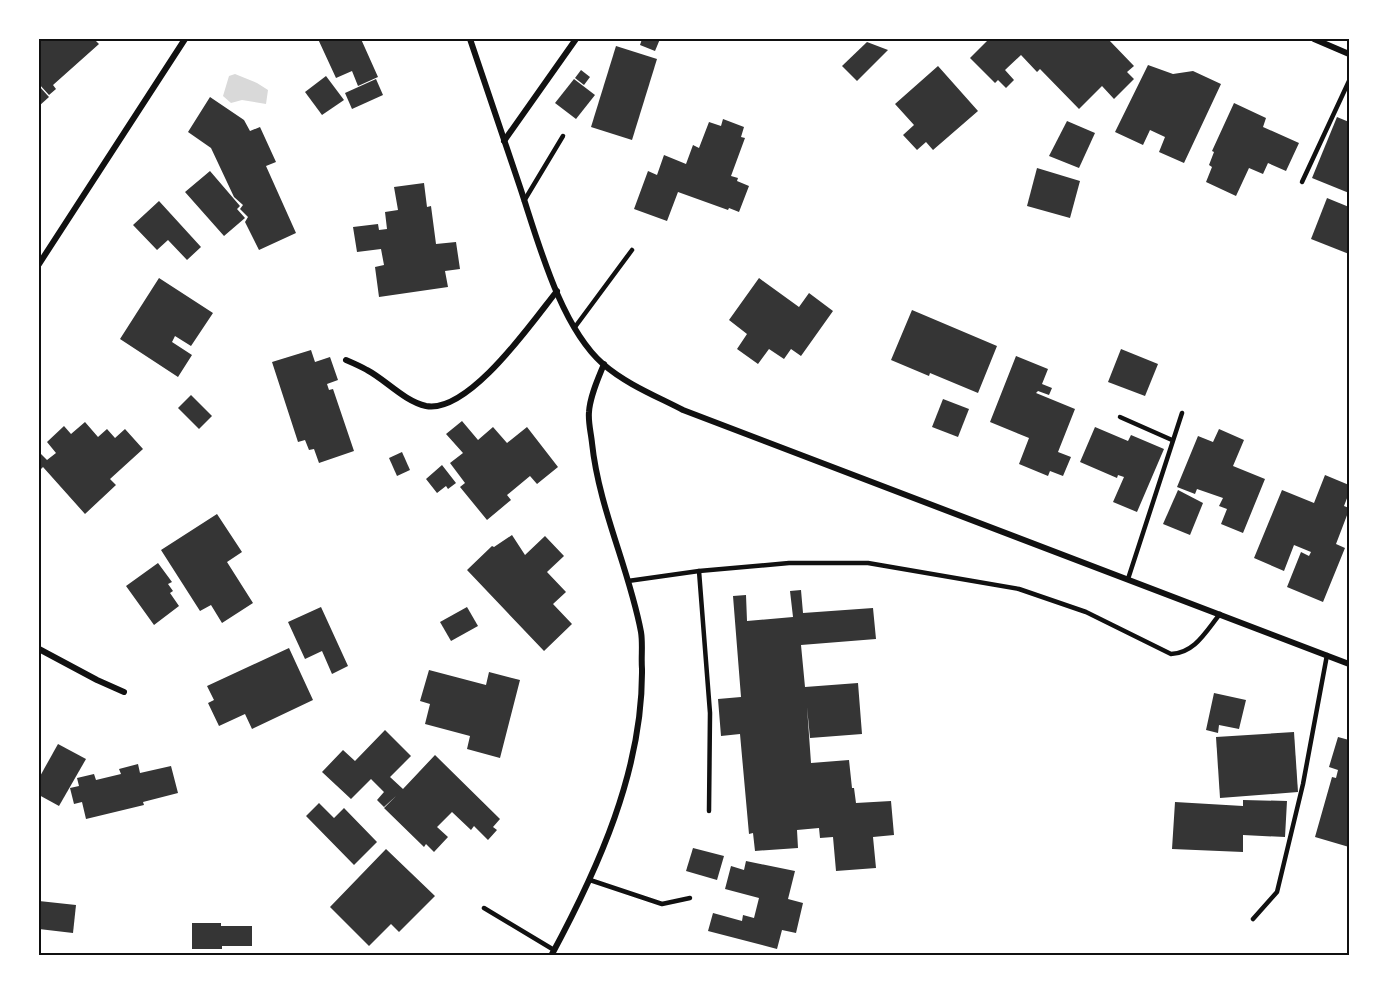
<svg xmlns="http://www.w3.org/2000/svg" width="1388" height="995" font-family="Karla,sans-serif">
<rect width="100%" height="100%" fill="#fff"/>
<path fill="#d9d9d9" d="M235,74L257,83L268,90L266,104L242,100L231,103L223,96L229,76Z"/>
<g fill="#353535">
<path d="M39,39H94L99,44L53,85L56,89L49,95L39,84Z"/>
<path d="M318,39H361L378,77L358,86L352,71L336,78Z"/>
<path d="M642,39H660L655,51L640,45Z"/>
<path d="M989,39H1108L1134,66L1127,72L1134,79L1114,99L1102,86L1079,109L1040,69L1037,72L1021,55L1005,70L1014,80L1006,88L998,80L995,83L970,58Z"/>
<path d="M867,42L888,50L857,81L842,66Z"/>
<path d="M616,46L657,59L632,140L591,127Z"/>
<path d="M1148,65L1173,74L1193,71L1221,84L1184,163L1159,152L1165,137L1150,130L1143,145L1115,132Z"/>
<path d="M938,66L978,111L933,150L926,142L917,150L903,135L914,125L895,104Z"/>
<path d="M581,70L590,77L584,85L575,78Z"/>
<path d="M326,76L344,100L322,115L305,92Z"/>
<path d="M376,79L383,95L352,109L345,93Z"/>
<path d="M574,79L595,95L576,119L555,103Z"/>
<path d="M39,86L49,97L39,106Z"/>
<path d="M210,97L244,120L250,131L260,127L276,162L266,166L296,233L259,250L245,222L248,217L240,209L243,205L234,197L211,148L188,132Z"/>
<path d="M1234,103L1266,118L1263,127L1299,143L1286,171L1268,163L1263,174L1249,168L1236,196L1206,182L1212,167L1209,165L1214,152L1212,151Z"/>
<path d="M1337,117L1349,122V193L1312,178Z"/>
<path d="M723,119L744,127L741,137L745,138L731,176L738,178L737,181L749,186L739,212L729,208L728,210L678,192L667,221L634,209L648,171L657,175L664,155L686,164L693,145L699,148L709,122L721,126Z"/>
<path d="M1067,121L1095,133L1079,168L1049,156Z"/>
<path d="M1037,168L1080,181L1070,218L1027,206Z"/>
<path d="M210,171L240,206L237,209L245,218L224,236L185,192Z"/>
<path d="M424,183L427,207L431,206L436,244L456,242L460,269L445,271L448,287L379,297L375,267L384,265L381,249L357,252L353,227L378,224L379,230L387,229L385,212L398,210L394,187Z"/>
<path d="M1327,198L1349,207V254L1311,239Z"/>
<path d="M159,201L201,247L187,260L168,240L157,250L133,225Z"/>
<path d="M159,278L213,313L191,346L175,336L172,342L192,355L178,377L120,339Z"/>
<path d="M759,278L799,307L809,293L833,311L801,356L791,349L784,359L769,349L758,364L737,349L747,334L729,320Z"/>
<path d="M912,310L997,346L978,393L930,373L929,376L891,360Z"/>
<path d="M1121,349L1158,364L1145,396L1108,382Z"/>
<path d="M311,350L315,362L330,357L338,380L327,384L329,390L333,389L354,451L319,463L314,449L309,450L305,440L298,442L272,362Z"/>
<path d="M1016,356L1048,369L1042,384L1052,388L1049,395L1038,391L1036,393L1075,409L1058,452L1071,457L1063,476L1050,471L1048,476L1019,464L1029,438L990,422Z"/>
<path d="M191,395L212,416L199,429L178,408Z"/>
<path d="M943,399L969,409L958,437L932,427Z"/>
<path d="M462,421L478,440L493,427L507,443L527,427L558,467L537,484L530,476L507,495L511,500L487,520L460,487L465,483L450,463L463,453L446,434Z"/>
<path d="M85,422L98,437L107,429L115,438L125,429L143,449L110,479L116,485L85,514L43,467L39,471V452L47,460L56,453L47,442L64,426L71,434Z"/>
<path d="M1095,427L1128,441L1131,435L1164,449L1137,512L1113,502L1124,477L1118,475L1117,478L1080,462Z"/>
<path d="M1219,429L1244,440L1233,466L1265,479L1243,533L1221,524L1227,509L1219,506L1223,498L1197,489L1195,494L1177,487L1198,436L1213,442Z"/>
<path d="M402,452L410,470L397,476L389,458Z"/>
<path d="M442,465L456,483L448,489L446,486L437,493L426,479Z"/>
<path d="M1325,475L1349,485V493L1344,506L1349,508V510L1336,544L1345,548L1323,602L1287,587L1301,552L1309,556L1311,552L1294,545L1284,571L1254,558L1282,490L1314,503Z"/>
<path d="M1178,490L1203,503L1190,535L1163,524Z"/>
<path d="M217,514L242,552L227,562L253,603L222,623L211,605L200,611L161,550Z"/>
<path d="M512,535L525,555L545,536L564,556L547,572L566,592L553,604L572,624L544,651L467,570L492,546L494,547Z"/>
<path d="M158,563L172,582L168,584L173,591L170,593L179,606L154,625L126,586Z"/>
<path d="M801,590L803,613L873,608L876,639L801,645L805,687L858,683L862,734L810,738L807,707L811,763L849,760L852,788H854L856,803L891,801L894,835L873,837L876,868L836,871L833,837L820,838L819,828L797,830L798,848L755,851L753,833L749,834L740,734L721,736L718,699L741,697L733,596L746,595L747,621L793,617L790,591Z"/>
<path d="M321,607L348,666L332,674L322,651L305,659L288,622Z"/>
<path d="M467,607L478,626L451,641L440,622Z"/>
<path d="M289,648L313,700L252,729L245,714L219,726L208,703L214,700L207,686Z"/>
<path d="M429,670L486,685L489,672L520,680L500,758L467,749L470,736L425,724L430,704L420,701Z"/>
<path d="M1214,693L1246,700L1239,729L1219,725L1218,733L1206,730Z"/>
<path d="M385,730L411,756L390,777L403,789L435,755L500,819L493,827L497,830L488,840L474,826L471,830L452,812L437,827L448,837L434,852L426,844L424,847L384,808L396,796L384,807L377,800L384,792L371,779L351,799L322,772L343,750L355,761Z"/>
<path d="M1294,732L1298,792L1220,798L1216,737Z"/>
<path d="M1338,737L1349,740V847L1315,837L1332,777L1336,778L1338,770L1329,767Z"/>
<path d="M58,744L86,759L59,806L39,795V778Z"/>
<path d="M138,764L140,773L171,766L178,793L143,802L144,805L86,819L82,802L74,804L70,788L79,786L77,778L94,774L96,780L121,774L119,769Z"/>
<path d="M1243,800L1287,801L1285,837L1243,835V852L1172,849L1175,802L1243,806Z"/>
<path d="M319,803L334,818L344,808L377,842L354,865L306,816Z"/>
<path d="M693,848L724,856L717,880L686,871Z"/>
<path d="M386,849L435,896L399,932L391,924L369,946L330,907Z"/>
<path d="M746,861L795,871L788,899L803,903L796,933L782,930L777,949L708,931L713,913L742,921L743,915L754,918L759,898L725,889L731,866L744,870Z"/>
<path d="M39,901L76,905L73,933L39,929Z"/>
<path d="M192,923H221V926H252V946H222V949H192Z"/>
</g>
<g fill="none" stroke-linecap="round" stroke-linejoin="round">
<g stroke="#111" stroke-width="4.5">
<path d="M1302,182L1349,81"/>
<path d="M524,201L563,136"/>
<path d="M575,327L632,250"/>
<path d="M1120,417L1172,440"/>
<path d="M699,571L710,713L709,811"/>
<path d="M1128,579L1182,413"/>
<path d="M628,581L699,571L789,563H868L1019,589L1086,612L1171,654C1195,653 1206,631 1220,614"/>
<path d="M590,880L662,904L690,898"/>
<path d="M484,908L554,950"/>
<path d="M1253,919L1277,892L1303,784L1327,655"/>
</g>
<g stroke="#111" stroke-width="6">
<path d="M470,39C487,88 503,138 520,187C538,241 560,326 603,364C626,384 656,396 683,410L1349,664"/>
<path d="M1314,39L1349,54"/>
<path d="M504,141L576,39"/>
<path d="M39,264L185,39"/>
<path d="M346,360C353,363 360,366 367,370C386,380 404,401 426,406C469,414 533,321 557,291"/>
<path d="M39,649L97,680L124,692"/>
<path d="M551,956C598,869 643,770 642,669C641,657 643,644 641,632C629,568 599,509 592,443C591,433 588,422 589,412C590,396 598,379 604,364"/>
</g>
</g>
<rect width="1388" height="995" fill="none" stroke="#ffffff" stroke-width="81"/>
<rect x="40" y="40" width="1308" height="914" fill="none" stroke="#111" stroke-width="2"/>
</svg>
